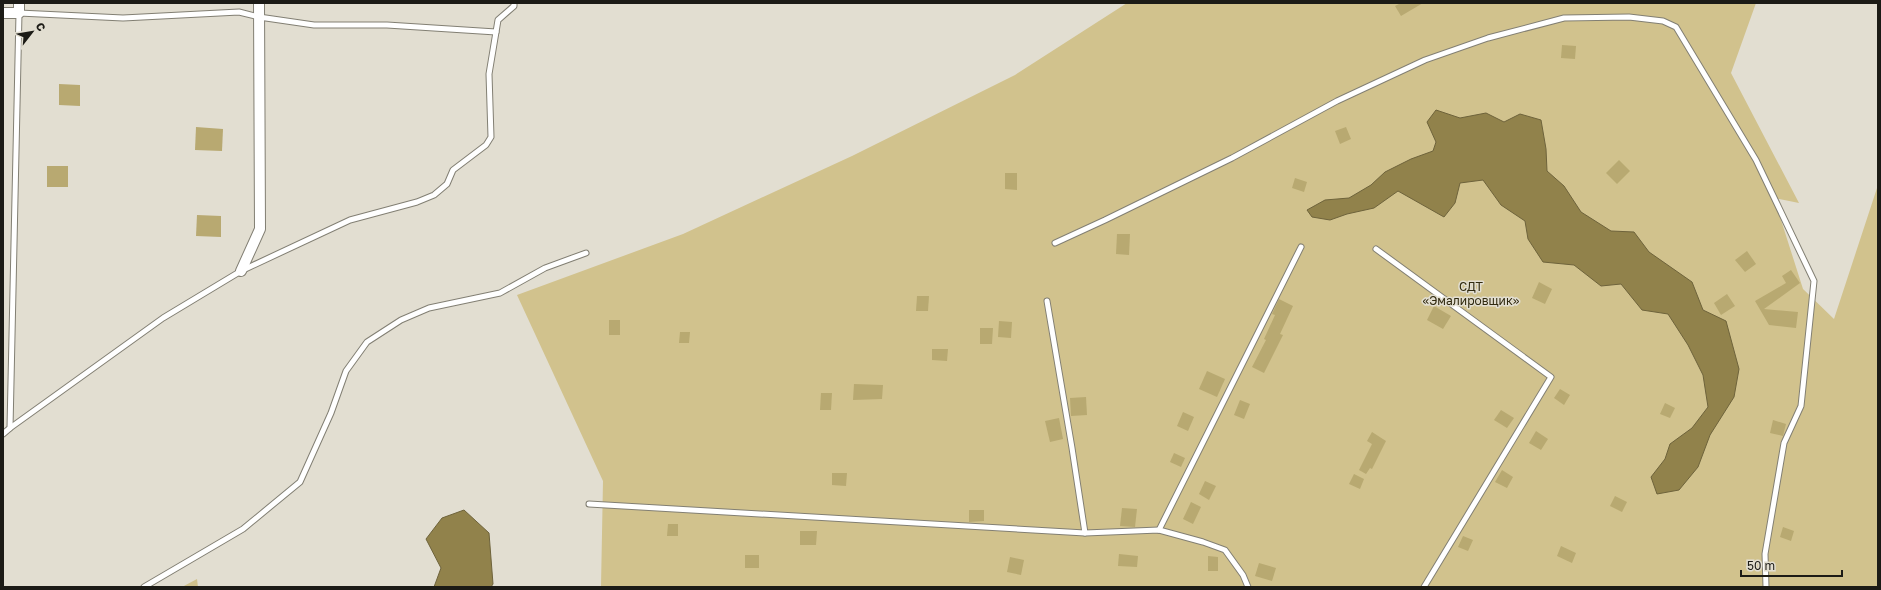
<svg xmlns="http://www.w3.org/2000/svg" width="1881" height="590" font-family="'Golos Text',sans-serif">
<rect width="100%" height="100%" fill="#e2ded1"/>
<g fill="#d1c28d">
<path d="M1127,3H1756L1731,73L1799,203L1774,198L1803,289L1834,319L1878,185V587H601L603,481L517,295L683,234L852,156L1015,75Z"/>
<path d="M197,579L198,587H182Z"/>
</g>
<g fill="#91824b" stroke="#6e633b">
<path d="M1436,110L1460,118L1486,113L1504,122L1520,114L1541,120L1546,149L1547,171L1564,186L1581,212L1611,231L1634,232L1649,252L1692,282L1703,310L1726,321L1739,369L1734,397L1710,435L1698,467L1679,490L1657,494L1651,477L1665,459L1670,444L1692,428L1708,407L1703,375L1688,345L1668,314L1642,310L1621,284L1601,286L1574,265L1543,262L1528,239L1525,221L1501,205L1483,180L1460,183L1455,203L1444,217L1398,191L1374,208L1347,214L1330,220L1312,217L1307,210L1325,200L1349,198L1371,185L1385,172L1411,159L1433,151L1436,142L1427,122Z"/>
<path d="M464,510L489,533L493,584L491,587H434L441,568L426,539L442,518Z"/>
</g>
<g fill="#b8a971">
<path d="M1401,3H1423L1401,16L1395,6Z"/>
<path d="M1562,45L1576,46L1575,59L1561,58Z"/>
<path d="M59,84L80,85V106L59,105Z"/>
<path d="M196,127L223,129L222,151L195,150Z"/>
<path d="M1346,127L1351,139L1340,144L1335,131Z"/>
<path d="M1619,160L1630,171L1617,184L1606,173Z"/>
<rect x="47" y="166" width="21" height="21"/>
<path d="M1005,173H1017V190L1005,189Z"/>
<path d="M1295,178L1307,182L1304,192L1292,188Z"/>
<path d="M197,215L221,216V237L196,236Z"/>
<path d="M1117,234H1130L1129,255L1116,254Z"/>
<path d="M1747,251L1756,264L1745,272L1735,260Z"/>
<path d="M1791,270L1800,283L1764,309L1798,312L1796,328L1769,325L1755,301L1786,283L1782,276Z"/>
<path d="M1539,282L1552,289L1545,304L1532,298Z"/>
<path d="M1727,294L1735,306L1721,315L1714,303Z"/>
<path d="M917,296H929L928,311H916Z"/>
<path d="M1279,299L1293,306L1280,334L1283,335L1264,373L1252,367L1266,340L1264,339L1275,315L1272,314Z"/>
<path d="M1434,306L1451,316L1443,329L1427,320Z"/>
<rect x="609" y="320" width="11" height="15"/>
<path d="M999,321L1012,322L1011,338L998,337Z"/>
<path d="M980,328H993L992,344H980Z"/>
<path d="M680,332H690L689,343H679Z"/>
<path d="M932,349H948L947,361L932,360Z"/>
<path d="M1207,371L1225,379L1217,397L1199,389Z"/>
<path d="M854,384L883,385L882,399L853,400Z"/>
<path d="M1560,389L1570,395L1564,405L1554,398Z"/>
<path d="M821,393H832L831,410H820Z"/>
<path d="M1086,397L1087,415L1071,416L1070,398Z"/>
<path d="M1240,400L1250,404L1244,419L1234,415Z"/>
<path d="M1665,403L1675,408L1670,418L1660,414Z"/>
<path d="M1501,410L1514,418L1507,428L1494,420Z"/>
<path d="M1183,412L1194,417L1188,431L1177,426Z"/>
<path d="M1059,418L1063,439L1050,442L1045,421Z"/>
<path d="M1773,420L1786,424L1783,436L1770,433Z"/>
<path d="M1536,431L1548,439L1541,450L1529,443Z"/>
<path d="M1372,432L1386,441L1372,469L1370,468L1366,474L1359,470L1372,444L1367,441Z"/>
<path d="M1174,453L1185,458L1181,467L1170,462Z"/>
<path d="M1502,470L1513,477L1507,488L1495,482Z"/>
<path d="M832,473H847L846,486L832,485Z"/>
<path d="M1354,474L1364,479L1360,489L1349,484Z"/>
<path d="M1205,481L1216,486L1209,500L1199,494Z"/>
<path d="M1615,496L1627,502L1622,512L1610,506Z"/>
<path d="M1191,502L1201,507L1193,524L1183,519Z"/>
<path d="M1122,508L1137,509L1135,527L1120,526Z"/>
<path d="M969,510H984V521L969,522Z"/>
<path d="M668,524H678V536H667Z"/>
<path d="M1783,527L1794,531L1791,541L1780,537Z"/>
<path d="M800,531H817L816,545H800Z"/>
<path d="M1463,536L1473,540L1468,551L1458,547Z"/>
<path d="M1561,546L1576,553L1572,563L1557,556Z"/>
<path d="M1119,554L1138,556L1137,567L1118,566Z"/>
<rect x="745" y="555" width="14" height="13"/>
<path d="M1208,556L1218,557V571H1208Z"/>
<path d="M1010,557L1024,560L1021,575L1007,572Z"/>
<path d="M1259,563L1276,568L1272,581L1255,576Z"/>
</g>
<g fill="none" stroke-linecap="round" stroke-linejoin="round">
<g stroke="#827f73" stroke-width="7">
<g id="lane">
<path d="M1055,243L1105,220L1232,158L1337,101L1425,60L1488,38L1564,18L1629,17L1663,21L1676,27L1756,160L1814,281L1801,406L1784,443L1765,554L1766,587"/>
<path d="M1376,249L1551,377L1424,587"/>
<path d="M1047,301L1072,448L1085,533"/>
<path d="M10,428L163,318L241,271L350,220L417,202L434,195L447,184L453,170L486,145L491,137L489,74L498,20L514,6V3"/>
<path d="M3,434L10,428L19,13L123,18L239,12L259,17L314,25H387L496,32"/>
<path d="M589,504L1085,533L1159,530L1203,542L1225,550L1243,575L1248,587"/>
<path d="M1159,530L1301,247"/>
<path d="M144,587L243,529L300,482L331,413L346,371L367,342L401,320L429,308L500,293L545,268L586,253"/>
</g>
</g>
<g stroke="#827f73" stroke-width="12">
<g id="street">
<path d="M3,13H19V3"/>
<path d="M241,271L260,229L259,3"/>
</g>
</g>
<use href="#lane" stroke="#fff" stroke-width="5"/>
<use href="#street" stroke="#fff" stroke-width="10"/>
</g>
<g text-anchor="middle" stroke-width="3" stroke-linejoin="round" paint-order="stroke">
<g font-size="12" fill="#312a0f" stroke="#e2ded1">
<text x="1471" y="291">СДТ<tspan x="1471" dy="14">«Эмалировщик»</tspan></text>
</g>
</g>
<rect width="1881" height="590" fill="none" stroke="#1c1b16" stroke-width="8"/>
<g transform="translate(32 32) rotate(59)" stroke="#e2ded1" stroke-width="3" paint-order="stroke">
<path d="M0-3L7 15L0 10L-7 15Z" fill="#1c1b16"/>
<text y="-6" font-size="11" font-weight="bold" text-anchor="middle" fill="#1c1b16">С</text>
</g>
<path d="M1741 570v6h101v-6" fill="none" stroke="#1c1b16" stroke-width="2"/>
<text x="1747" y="570" font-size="12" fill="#1c1b16" stroke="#e2ded1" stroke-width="3" paint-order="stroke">50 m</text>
</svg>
